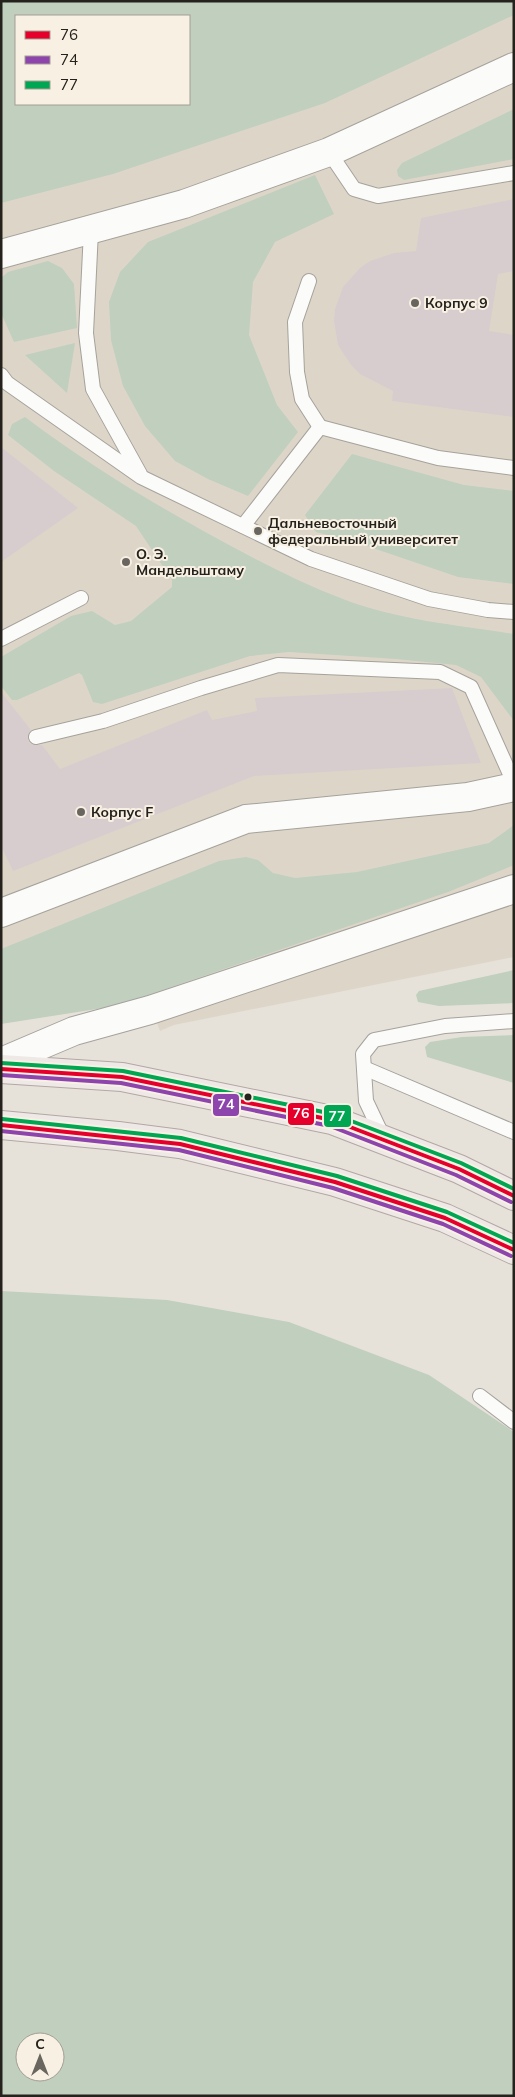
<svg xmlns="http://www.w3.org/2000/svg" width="515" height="2097" font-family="Mulish,sans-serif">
<rect width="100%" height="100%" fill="#e6e2da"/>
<path fill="#ddd6c8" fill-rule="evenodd" d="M1,1H514V957L174,1025L160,1031L141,981L1,1009ZM16,16H189V104H16Z"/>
<g fill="#c1cfbf" fill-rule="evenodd">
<path d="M1,1H514V15L325,103L113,174L1,203ZM16,16H189V104H16Z"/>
<path d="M514,109V159L404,180L398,176L397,170L402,163Z"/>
<path d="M315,175L334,214L275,242L253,282L249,335L277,405L298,432L248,496L208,479L175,461L145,426L123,386L111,340L109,302L120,272L148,242Z"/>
<path d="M48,261L62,268L74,284L77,328L14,342L1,313V278L8,272Z"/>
<path d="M75,343L67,393L25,355Z"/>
<path d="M25,417C83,461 144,498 207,533C251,557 296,581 343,599C397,620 457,625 514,634V721L481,677L456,665L396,659L289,652L250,656L102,704L93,702L82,675L79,673L17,700H12L1,686V657L71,616L92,611L115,625L131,621L172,587V580L136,526L54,471L8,435L12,424Z"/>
<path d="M352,454L464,485L514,491V584L458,577L364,545L316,532L305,515Z"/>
<path d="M514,825V865L448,892L116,1006L1,1024V949L219,861L246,857L258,860L273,873L295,878L357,872L489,843Z"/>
<path d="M514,970V1003L439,1006L418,1002L416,995L419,991Z"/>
<path d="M514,1035V1083L427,1057L425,1047L430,1042L462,1037Z"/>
<path d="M1,1291L167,1300L289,1322L429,1375L514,1432V2096H1ZM25,2042H55V2072H25Z"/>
</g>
<g fill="#d7cdce">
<path d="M514,199V271L498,274L489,331L514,335V417L392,401L393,391L360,374L351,365L338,345L334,321L335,309L343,287L360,268L370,261L394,253L416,251L421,218Z"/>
<path d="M1,447L78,508L1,562Z"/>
<path d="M452,688L481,763L254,776L13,871L1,846V692L31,730L28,735L29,743L34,745H42L60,769L207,710L212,720L257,711L255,698Z"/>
</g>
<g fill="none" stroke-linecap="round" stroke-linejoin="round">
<g stroke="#a5a29c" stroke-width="16">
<g id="service">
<path d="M329,152L354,189L378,196L514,173"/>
<path d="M91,231L86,333L93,389L140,474"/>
<path d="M309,281L295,322L297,372L302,399L320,427"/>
<path d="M1,375L7,383L141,477L311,559L429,599L488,610L514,612"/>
<path d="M243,526L320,427L438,458L514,468"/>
<path d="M1,639L81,598"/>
<path d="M36,737L103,721L201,688L278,665L440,672L471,687L514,783"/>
<path d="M364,1068L514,1132"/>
<path d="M384,1139L366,1101L363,1054L374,1040L445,1026L514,1021"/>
<path d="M480,1396L514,1422"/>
</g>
</g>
<g stroke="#a5a29c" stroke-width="30">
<g id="minor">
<path d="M1,254L184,204L329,152L514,67"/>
<path d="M1,913L246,819L468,797L514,787"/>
<path d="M1,1062L74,1031L150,1010L514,889"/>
</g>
</g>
<g stroke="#b3a7a2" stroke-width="30">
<g id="primary">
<path d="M1,1069L122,1077L332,1120L459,1169L514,1196"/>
<path d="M1,1125L118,1136L180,1144L335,1182L445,1218L514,1250"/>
</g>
</g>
<use href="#service" stroke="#fbfbf9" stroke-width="14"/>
<use href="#minor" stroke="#fbfbf9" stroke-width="28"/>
<use href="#primary" stroke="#eee8e7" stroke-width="28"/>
<g stroke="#f8f1e3" stroke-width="8">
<g id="bus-1">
<path d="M1,1069L122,1077L332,1120L459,1169L514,1196"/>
<path d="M1,1125L180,1144L335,1182L445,1218L514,1250"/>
</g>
</g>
<g stroke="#f8f1e3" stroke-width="8">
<g id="bus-2">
<path d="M1,1075L121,1083L330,1126L456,1175L511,1202"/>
<path d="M1,1131L179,1150L333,1188L443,1224L511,1256"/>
</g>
</g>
<g stroke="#f8f1e3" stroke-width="8">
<g id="bus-3">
<path d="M1,1063L123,1071L333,1114L461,1163L514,1189"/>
<path d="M2,1119L181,1138L337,1176L447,1212L514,1243"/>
</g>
</g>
<use href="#bus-1" stroke="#e4002b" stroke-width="4"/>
<use href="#bus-2" stroke="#8e44ad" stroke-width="4"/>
<use href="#bus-3" stroke="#00a651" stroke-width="4"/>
</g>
<g fill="#69655f" stroke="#f8f1e3" stroke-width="2">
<circle cx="415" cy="303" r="5"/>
<circle cx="258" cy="531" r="5"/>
<circle cx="126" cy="562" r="5"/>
<circle cx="81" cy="812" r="5"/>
</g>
<circle fill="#25221d" stroke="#f8f1e3" stroke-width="2" cx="248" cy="1097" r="4.5"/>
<g text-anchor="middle" stroke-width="4" stroke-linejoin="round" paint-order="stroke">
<g font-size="14" font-weight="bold" fill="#25221d" stroke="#f8f1e3" text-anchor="start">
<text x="425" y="308">Корпус 9</text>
<text x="268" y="528">Дальневосточный<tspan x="268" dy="16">федеральный университет</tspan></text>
<text x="136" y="559">О. Э.<tspan x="136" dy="16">Мандельштаму</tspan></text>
<text x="91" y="817">Корпус F</text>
</g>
</g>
<g stroke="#f8f1e3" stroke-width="2">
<rect x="212" y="1093" width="28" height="24" rx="5" fill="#8e44ad"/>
<rect x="287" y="1102" width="28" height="24" rx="5" fill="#e4002b"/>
<rect x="323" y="1104" width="29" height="24" rx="5" fill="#00a651"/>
</g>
<g font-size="14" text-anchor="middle" font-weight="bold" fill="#fff">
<text x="226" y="1109">74</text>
<text x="301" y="1118">76</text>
<text x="337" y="1121">77</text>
</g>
<rect width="515" height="2097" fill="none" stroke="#25221d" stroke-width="5"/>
<rect x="15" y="15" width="175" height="90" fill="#f8f1e3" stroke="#a49e94"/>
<rect x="25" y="31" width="25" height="8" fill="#e4002b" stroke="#a49e94"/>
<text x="60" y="40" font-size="15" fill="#25221d">76</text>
<rect x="25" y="56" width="25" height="8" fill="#8e44ad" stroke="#a49e94"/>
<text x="60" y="65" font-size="15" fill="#25221d">74</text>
<rect x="25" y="81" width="25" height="8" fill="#00a651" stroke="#a49e94"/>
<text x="60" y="90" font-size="15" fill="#25221d">77</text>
<g transform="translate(40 2057)"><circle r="24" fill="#f8f1e3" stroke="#a49e94"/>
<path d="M0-4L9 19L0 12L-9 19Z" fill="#69655f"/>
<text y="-8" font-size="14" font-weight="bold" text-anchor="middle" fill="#25221d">С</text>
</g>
</svg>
